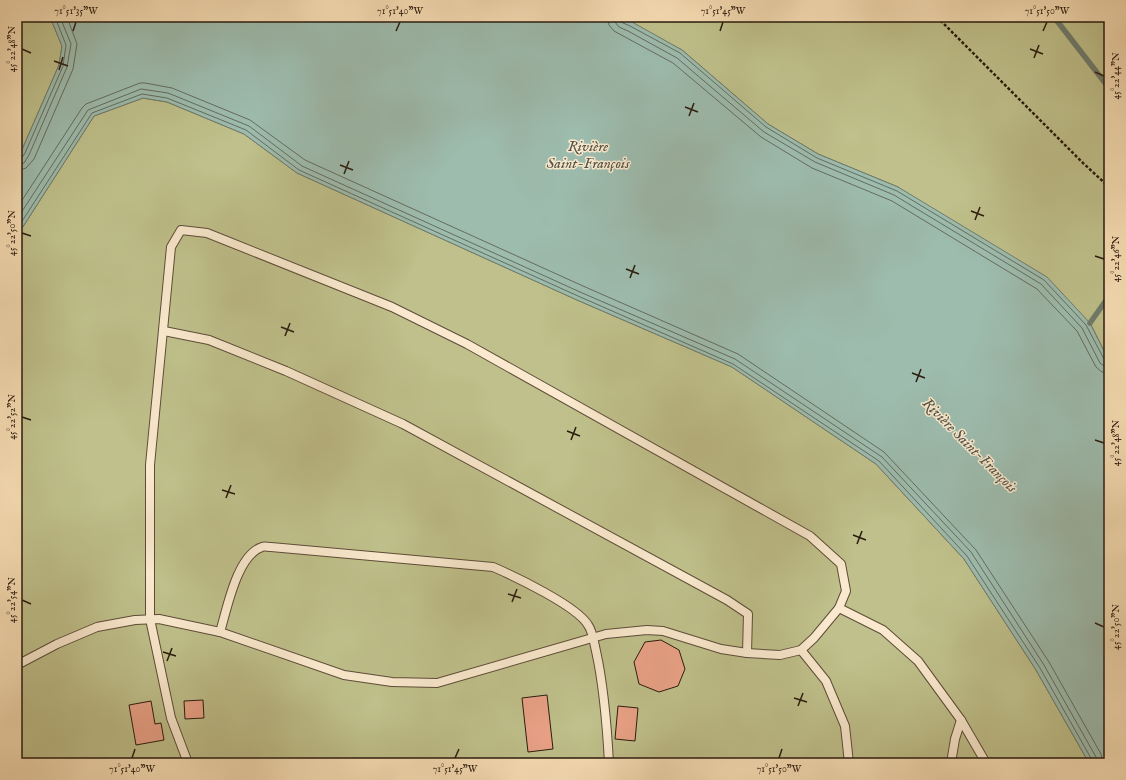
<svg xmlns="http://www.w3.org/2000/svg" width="1126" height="780" font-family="'IM FELL English',serif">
<rect width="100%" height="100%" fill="#f7ddb4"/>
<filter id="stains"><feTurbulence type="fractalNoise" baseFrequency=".005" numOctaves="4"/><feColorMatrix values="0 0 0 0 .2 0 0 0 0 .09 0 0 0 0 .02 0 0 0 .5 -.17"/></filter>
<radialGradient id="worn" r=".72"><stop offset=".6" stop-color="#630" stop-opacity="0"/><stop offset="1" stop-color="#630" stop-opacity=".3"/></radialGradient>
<g fill="#bfc08b" stroke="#746e4c">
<path d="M17,17H50L62,46L59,65L21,152L17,158Z"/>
<path d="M618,17H1109V361L1090,323L898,187L818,154L768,124L682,50Z"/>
<path d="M143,98L167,102L244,134L297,173L577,300L732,367L876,464L964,559L1036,670L1089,763H17V236L94,116Z"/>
</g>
<path fill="#9dbcae" stroke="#6f7c6e" d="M50,17H618L632,22L682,50L768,124L818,154L898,187L1047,277L1090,323L1109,361V763H1089L1036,670L964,559L876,464L732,367L577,300L297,173L244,134L167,102L143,98L94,116L17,236V158L21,152L59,65L62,46Z"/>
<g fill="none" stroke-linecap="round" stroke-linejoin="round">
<g stroke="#646c5e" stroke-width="1">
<path d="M608,17L609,25L614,31L673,63L761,137L812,168L892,201L1037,289L1077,331L1096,367L1102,372L1109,373"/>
<path d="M614,17L615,22L619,27L628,31L677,58L764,132L815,162L894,195L1041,284L1082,328L1100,363L1104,366L1109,367"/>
<path d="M619,17L621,22L630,26L680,53L766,127L817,158L897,191L1044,280L1086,325L1104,359L1109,362"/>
<path d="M17,160L21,159L25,153L63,66L66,45L55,17"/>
<path d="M17,165L24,163L29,155L67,67L71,44L60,17"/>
<path d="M17,171L26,168L34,159L73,69L77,44L67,17"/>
<path d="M17,208L82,108L86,104L140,83H145L172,88L250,120L305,160L583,286L738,354L884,452L976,550L1049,662L1101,754L1103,763"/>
<path d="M17,219L88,110L141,89L168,93L249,126L302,166L580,292L735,359L882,457L971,552L1044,665L1096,757L1097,763"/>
<path d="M17,229L92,113L142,94L167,98L246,130L299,170L578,296L733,364L879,461L967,556L1040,668L1092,760V763"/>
</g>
<g stroke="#6f7c6e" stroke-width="5.5">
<path d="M1054,17L1109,88"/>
<path d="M1090,323L1109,296"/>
</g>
</g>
<g fill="#eaa287" stroke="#2a1b0e">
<path d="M661,640L679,650L685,669L678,686L659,692L639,684L634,662L645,642Z"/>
<path d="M547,695L553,749L528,752L522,698Z"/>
<path d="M203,700L204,718L185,719L184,701Z"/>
<path d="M151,701L155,724L161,723L164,740L136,745L129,705Z"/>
<path d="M618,706L638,708L635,741L615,739Z"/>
</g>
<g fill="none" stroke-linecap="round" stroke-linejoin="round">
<g stroke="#5d4c38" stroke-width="10">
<g id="service">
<path d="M164,331L209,340L286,371L403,424L727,600L748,614L747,653"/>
<path d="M220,632C227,609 237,555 262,547C264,546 268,547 271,547L493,567C514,576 577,606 588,625C593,632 594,643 596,651C604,687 607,726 609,763"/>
<path d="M801,650L826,681L845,726L849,763"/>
<path d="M17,665L57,644L97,627L135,620L159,619L220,632L344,675L392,682L437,683L606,634L647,630L663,631L721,649L747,653L780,655L801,650L814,638L839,608L883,630L918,661L961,720L986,763"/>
<path d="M188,763L171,718L150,619V465L171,247L181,230L207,233L392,307L467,344L810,536L841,564L846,591L839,608"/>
<path d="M951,763L955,739L961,720"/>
</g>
</g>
<path stroke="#2a1b0e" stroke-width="2.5" stroke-dasharray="3 2" stroke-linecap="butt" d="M937,17L1083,163L1109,187"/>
<use href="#service" stroke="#fae9ce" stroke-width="8"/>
</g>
<path fill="none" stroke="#2a1b0e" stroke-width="1.5" d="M73,31L76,22M396,31L400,22M720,31L723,22M1043,31L1047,22M22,49L31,53M1030,49L1043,54M1034,58L1039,45M54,61L68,66M59,70L63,57M1095,72L1104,76M685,107L698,112M689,116L694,103M340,165L353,170M344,174L349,161M971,211L984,216M975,220L980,207M22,233L31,236M1095,256L1104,259M626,269L639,274M630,278L635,265M281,327L294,332M285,336L290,323M912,373L925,378M916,382L921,369M22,417L31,420M567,431L580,436M571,440L576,427M1095,440L1104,443M222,490L235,494M226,498L231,485M853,535L866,540M857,544L862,531M508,594L521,598M22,600L31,604M512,602L517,589M1095,623L1104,627M163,652L176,656M167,661L172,648M794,698L807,702M798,706L803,693M132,758L135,749M455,758L459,749M779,758L782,749"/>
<g text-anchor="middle" stroke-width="3" stroke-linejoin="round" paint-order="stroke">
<g font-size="15" font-style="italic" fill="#525346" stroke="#fae9ce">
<text x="588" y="151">Rivière<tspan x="588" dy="17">Saint-François</tspan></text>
<text transform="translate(970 445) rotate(45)" y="5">Rivière Saint-François</text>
</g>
</g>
<rect width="1126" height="780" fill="none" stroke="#f7ddb4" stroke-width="44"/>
<rect x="22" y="22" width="1082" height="736" fill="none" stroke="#2a1b0e" stroke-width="1.5"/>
<g font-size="10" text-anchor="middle" fill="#2a1b0e">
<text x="76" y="14">71°51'35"W</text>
<text x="400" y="14">71°51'40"W</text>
<text x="723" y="14">71°51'45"W</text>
<text x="1047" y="14">71°51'50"W</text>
<text transform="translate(11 49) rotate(-90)" y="4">45°22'48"N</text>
<text transform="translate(1115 76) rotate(-90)" y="4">45°22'44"N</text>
<text transform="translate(11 233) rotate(-90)" y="4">45°22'50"N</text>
<text transform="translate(1115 259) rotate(-90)" y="4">45°22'46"N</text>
<text transform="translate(11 417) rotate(-90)" y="4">45°22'52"N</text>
<text transform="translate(1115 443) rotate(-90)" y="4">45°22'48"N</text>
<text transform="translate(11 600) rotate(-90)" y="4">45°22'54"N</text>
<text transform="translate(1115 627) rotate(-90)" y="4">45°22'50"N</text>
<text x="132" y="772">71°51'40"W</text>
<text x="455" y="772">71°51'45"W</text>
<text x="779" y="772">71°51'50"W</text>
</g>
<rect width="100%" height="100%" filter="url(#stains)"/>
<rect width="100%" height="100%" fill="url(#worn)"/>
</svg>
